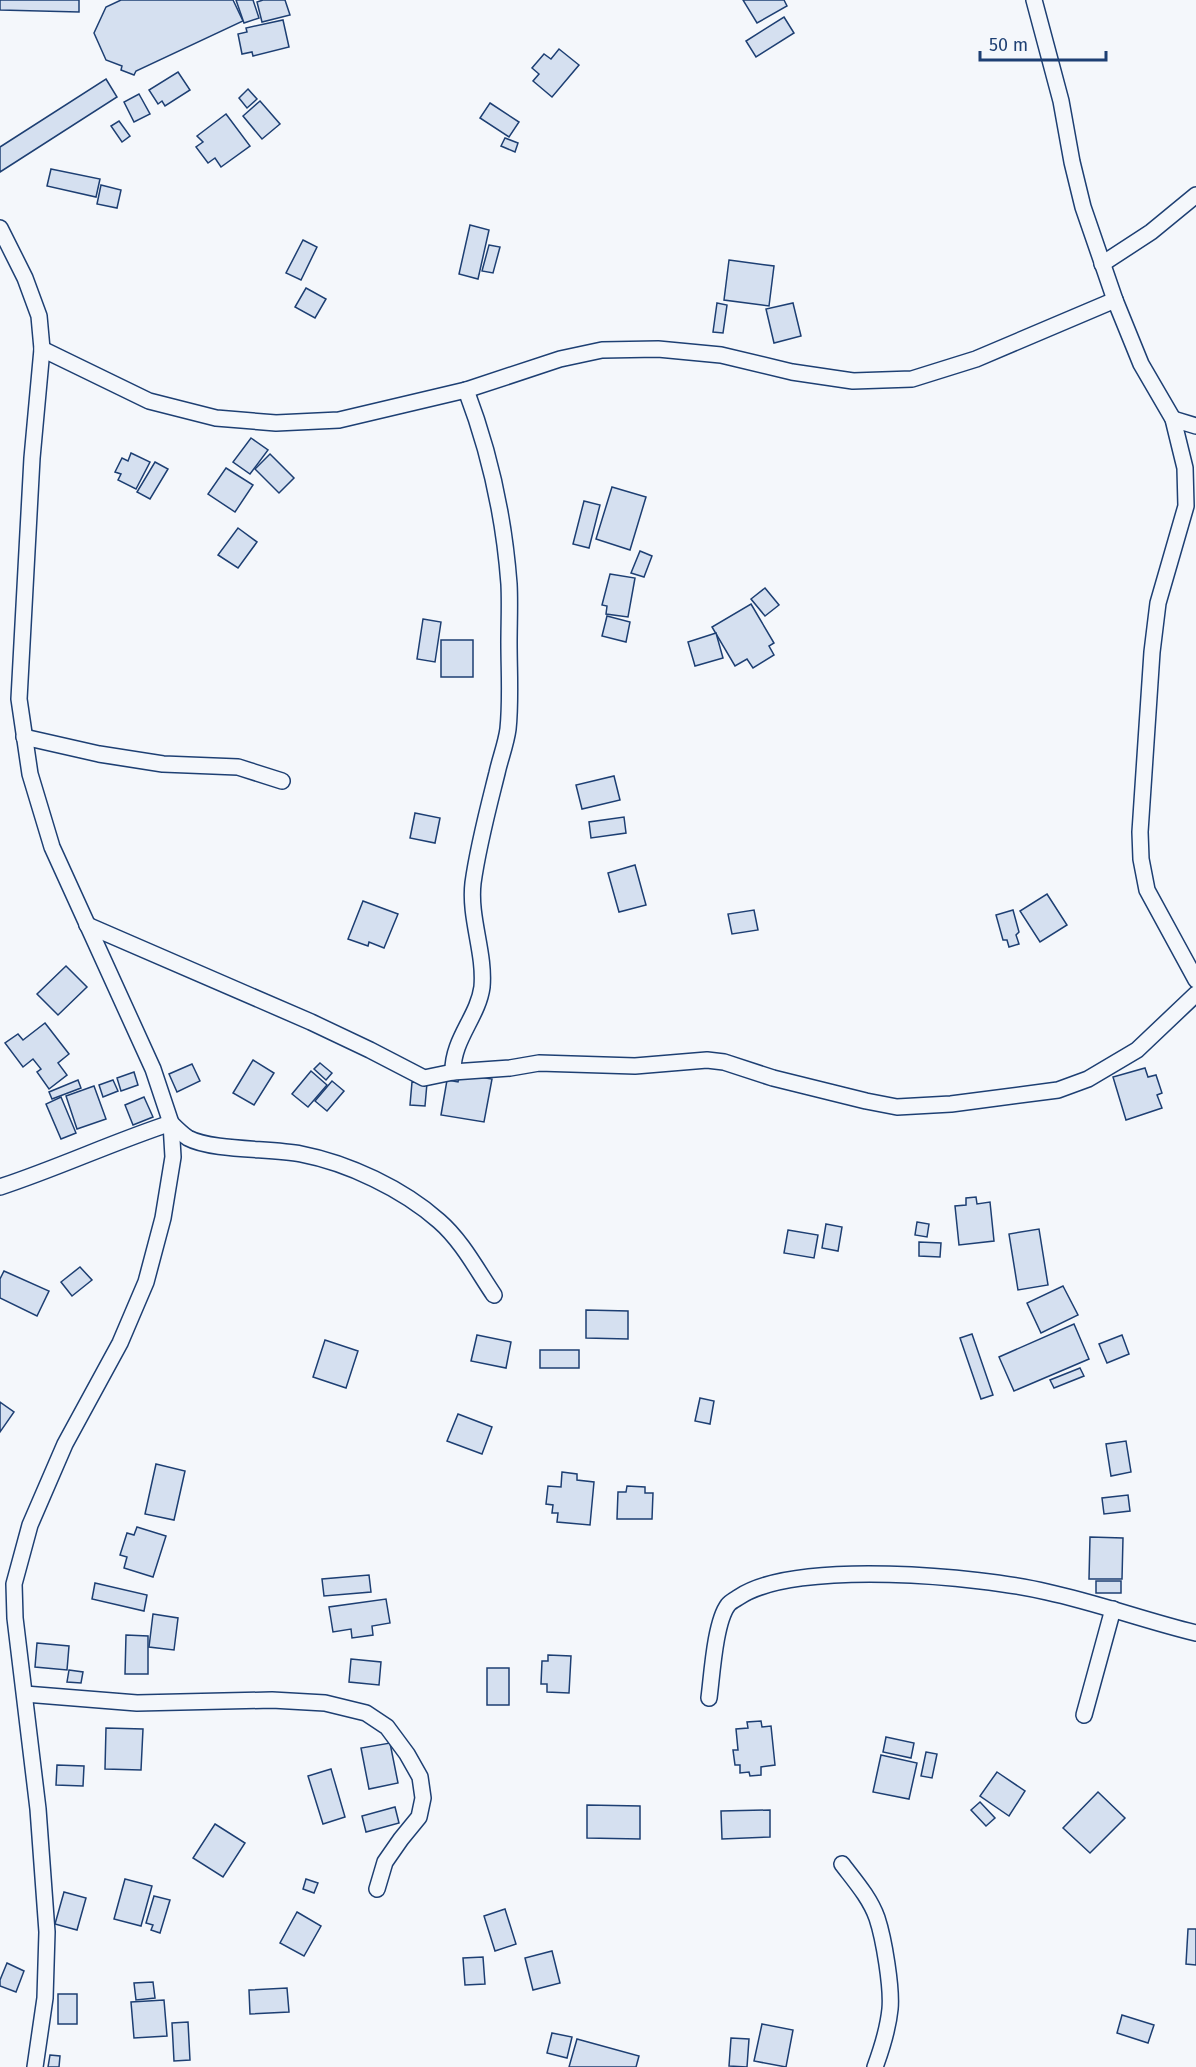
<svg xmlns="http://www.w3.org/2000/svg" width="1196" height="2067" font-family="'Fira Sans',sans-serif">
<rect width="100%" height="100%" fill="#f4f7fb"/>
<g fill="#d5e0f0" stroke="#1d3f73" stroke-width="1.5">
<path d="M0,0H79V12L0,10Z"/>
<path d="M121,0H233L243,21L136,71L134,75L121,70L122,66L106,60L94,33L106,7Z"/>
<path d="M236,0H253L259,18L244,23Z"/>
<path d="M263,0H285L290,15L262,22L257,2Z"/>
<path d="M743,0H784L787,6L757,23Z"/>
<path d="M784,17L794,33L756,57L746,41Z"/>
<path d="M283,20L289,47L253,56L252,52L242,54L238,34L247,32L246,28Z"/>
<path d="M559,49L579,65L552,97L533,81L539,74L532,68L544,54L551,59Z"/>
<path d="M178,72L190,90L165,106L162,101L158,104L149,90Z"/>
<path d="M106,79L117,97L0,172V147Z"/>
<path d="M248,89L257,99L247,108L239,98Z"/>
<path d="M139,94L150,114L134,122L124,102Z"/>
<path d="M260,101L280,124L262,139L243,116Z"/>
<path d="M490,103L519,122L509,137L480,118Z"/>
<path d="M226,114L250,146L221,167L215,158L208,163L196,147L203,142L197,136Z"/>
<path d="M119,121L130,136L122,142L111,126Z"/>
<path d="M505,138L518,143L515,152L501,146Z"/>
<path d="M51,169L100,179L96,197L47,186Z"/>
<path d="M101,185L121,190L117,208L97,204Z"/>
<path d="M470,225L489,230L478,279L459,274Z"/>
<path d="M303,240L317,247L301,280L286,273Z"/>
<path d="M489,245L500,247L493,273L482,271Z"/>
<path d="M729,260L774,266L769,306L724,300Z"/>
<path d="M306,288L326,299L315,318L295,307Z"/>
<path d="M717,303L727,305L723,333L713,332Z"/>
<path d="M793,303L801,336L774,343L766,309Z"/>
<path d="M251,438L268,450L250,474L233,462Z"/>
<path d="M131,453L150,462L136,489L118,480L121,474L115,472L122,458L128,461Z"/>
<path d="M270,454L294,478L279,493L255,469Z"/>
<path d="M155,462L168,469L150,499L137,492Z"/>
<path d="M226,468L253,485L235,512L208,494Z"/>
<path d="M612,487L646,497L630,550L596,539Z"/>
<path d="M584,501L600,505L589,548L573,544Z"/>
<path d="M238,528L257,542L238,568L218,555Z"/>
<path d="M640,551L652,556L644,577L631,573Z"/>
<path d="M610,574L635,578L628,617L606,614L607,606L602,605Z"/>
<path d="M765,588L779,605L765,616L751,599Z"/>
<path d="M751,604L774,643L769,646L774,655L753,668L747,659L735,666L712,627Z"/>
<path d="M607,616L630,622L626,642L602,636Z"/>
<path d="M423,619L441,622L435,662L417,659Z"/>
<path d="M716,633L723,658L695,666L688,642Z"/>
<rect x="441" y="640" width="32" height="37"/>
<path d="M614,776L620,800L582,809L576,785Z"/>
<path d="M415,813L440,818L435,843L410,838Z"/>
<path d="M624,817L626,833L591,838L589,822Z"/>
<path d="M635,865L646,905L619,912L608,873Z"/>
<path d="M1047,894L1067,925L1040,942L1020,911Z"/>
<path d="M363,901L398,914L384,948L369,942L368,946L348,939Z"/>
<path d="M754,910L758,930L732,934L728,914Z"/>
<path d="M1013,910L1019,932L1016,935L1019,944L1009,947L1007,940H1003L996,915Z"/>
<path d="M66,966L87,987L58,1015L37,994Z"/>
<path d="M45,1023L69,1054L58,1063L67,1075L49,1089L37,1072L41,1069L33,1059L23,1067L5,1043L18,1034L23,1040Z"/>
<path d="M253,1060L274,1073L254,1105L233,1093Z"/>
<path d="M320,1063L332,1073L326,1080L314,1069Z"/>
<path d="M192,1064L200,1081L177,1092L169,1074Z"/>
<path d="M1145,1068L1148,1077L1156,1075L1162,1093L1157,1095L1162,1108L1126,1120L1113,1077Z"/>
<path d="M311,1071L327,1085L308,1107L292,1094Z"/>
<path d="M134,1072L138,1085L121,1091L117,1078Z"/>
<path d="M460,1074L492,1079L484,1122L441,1115L447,1080L458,1082Z"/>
<path d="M78,1080L81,1088L52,1099L49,1092Z"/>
<path d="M113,1080L118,1091L103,1097L99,1085Z"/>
<path d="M332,1081L344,1091L327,1111L315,1101Z"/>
<path d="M412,1082L427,1083L425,1106L410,1105Z"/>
<path d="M94,1086L106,1119L77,1129L66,1096Z"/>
<path d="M61,1097L76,1133L61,1139L46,1104Z"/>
<path d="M144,1097L153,1117L133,1125L125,1105Z"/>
<path d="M976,1197L977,1204L990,1202L994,1241L959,1245L955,1206L966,1205V1198Z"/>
<path d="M917,1222L929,1224L927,1237L915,1235Z"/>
<path d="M826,1224L842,1227L838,1251L822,1248Z"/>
<path d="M1039,1229L1048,1285L1018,1290L1009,1234Z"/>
<path d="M788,1230L818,1235L814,1258L784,1253Z"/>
<path d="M919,1242L941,1243L940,1257L919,1256Z"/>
<path d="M80,1267L92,1280L72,1296L61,1282Z"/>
<path d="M4,1271L49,1291L37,1316L0,1298V1279Z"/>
<path d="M1063,1286L1078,1315L1041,1333L1027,1303Z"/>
<path d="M586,1310L628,1311V1339L586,1338Z"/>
<path d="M1074,1324L1089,1359L1014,1391L999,1357Z"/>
<path d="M972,1334L993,1395L981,1399L960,1338Z"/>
<path d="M477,1335L511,1342L506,1368L471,1361Z"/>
<path d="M1122,1335L1129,1354L1107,1363L1099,1344Z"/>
<path d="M325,1340L358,1351L346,1388L313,1377Z"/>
<rect x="540" y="1350" width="39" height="18"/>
<path d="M1080,1368L1084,1376L1054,1388L1050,1380Z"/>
<path d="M700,1398L714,1401L710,1424L695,1421Z"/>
<path d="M0,1402L14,1412L0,1432Z"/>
<path d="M458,1414L492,1427L482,1454L447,1441Z"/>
<path d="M1126,1441L1131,1472L1111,1476L1106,1444Z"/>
<path d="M156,1464L185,1471L174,1520L145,1514Z"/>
<path d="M562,1472L577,1474V1480L594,1482L590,1525L557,1522L558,1513H552L553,1505L546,1504L548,1486L561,1487Z"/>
<path d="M627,1486L645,1487V1493H653L652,1519H617L618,1492H626Z"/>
<path d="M1128,1495L1130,1511L1104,1514L1102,1498Z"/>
<path d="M137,1527L166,1536L153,1577L124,1568L127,1557L120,1555L127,1533L134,1535Z"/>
<path d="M1090,1537L1123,1538L1122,1579H1089Z"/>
<path d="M369,1575L371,1592L324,1596L322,1579Z"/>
<rect x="1096" y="1581" width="25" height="12"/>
<path d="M95,1583L147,1595L144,1611L92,1599Z"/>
<path d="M386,1599L390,1623L372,1626L373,1635L352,1638L351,1629L333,1632L329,1607Z"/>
<path d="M153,1614L178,1618L174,1650L149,1647Z"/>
<path d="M126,1635L148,1636V1674H125Z"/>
<path d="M37,1643L69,1646L67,1670L35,1667Z"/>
<path d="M548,1655L571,1656L569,1693L547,1692V1684H541L542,1661H548Z"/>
<path d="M351,1659L381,1662L379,1685L349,1682Z"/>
<rect x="487" y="1668" width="22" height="37"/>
<path d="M69,1670L83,1672L81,1683L67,1682Z"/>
<path d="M761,1721L762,1727L771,1726L775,1765L761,1767V1775L750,1776L749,1772L740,1773V1765H735L733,1750H738L736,1729L748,1728L747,1722Z"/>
<path d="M106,1728L143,1729L141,1770L105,1769Z"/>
<path d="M886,1737L914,1743L911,1758L883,1752Z"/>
<path d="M390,1743L398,1783L369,1789L361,1748Z"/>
<path d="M926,1752L937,1754L932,1778L921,1776Z"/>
<path d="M881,1755L917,1763L909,1799L873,1792Z"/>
<path d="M57,1765L84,1766L83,1786L56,1785Z"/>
<path d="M331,1769L345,1817L323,1824L308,1776Z"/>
<path d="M997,1772L1025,1791L1009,1816L980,1796Z"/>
<path d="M1098,1792L1125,1818L1090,1853L1063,1828Z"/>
<path d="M980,1802L995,1818L986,1826L971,1810Z"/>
<path d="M587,1805L640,1806V1839L587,1838Z"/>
<path d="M395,1807L399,1823L366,1832L362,1816Z"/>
<path d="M770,1810V1837L722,1839L721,1811Z"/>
<path d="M215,1824L245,1843L223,1877L193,1858Z"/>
<path d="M125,1879L152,1886L141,1926L114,1919Z"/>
<path d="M306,1879L318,1883L314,1893L303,1889Z"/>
<path d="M64,1892L86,1898L77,1930L55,1924Z"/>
<path d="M154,1896L170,1900L160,1933L151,1930L153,1925L146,1923Z"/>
<path d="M505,1909L516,1944L495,1951L484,1916Z"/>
<path d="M297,1912L321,1926L304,1956L280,1943Z"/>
<path d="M1188,1929H1196V1965L1186,1964Z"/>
<path d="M552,1951L560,1983L533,1990L525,1958Z"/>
<path d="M483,1957L485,1984L465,1985L463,1958Z"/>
<path d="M7,1963L24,1971L16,1992L0,1986V1980Z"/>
<path d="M153,1982L155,1998L136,2000L134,1983Z"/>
<path d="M287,1988L289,2012L250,2014L249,1990Z"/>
<rect x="58" y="1994" width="19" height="30"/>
<path d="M164,2000L167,2036L134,2038L131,2002Z"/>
<path d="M1122,2015L1154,2025L1148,2043L1117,2033Z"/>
<path d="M188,2022L190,2060L174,2061L172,2023Z"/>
<path d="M762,2024L793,2030L786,2067L754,2061Z"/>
<path d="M552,2033L572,2037L567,2058L547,2053Z"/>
<path d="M731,2038L749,2039L747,2067L729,2066Z"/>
<path d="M577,2039L639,2056L636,2067H569Z"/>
<path d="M50,2055L60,2056L59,2067H48Z"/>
</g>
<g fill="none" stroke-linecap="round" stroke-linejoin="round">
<g stroke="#1d3f73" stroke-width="18">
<g id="minor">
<path d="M1034,0L1061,101L1072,162L1083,207L1115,300L1141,364L1173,419L1185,468L1186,506L1158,603L1152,652L1140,832L1141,859L1147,890L1196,980"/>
<path d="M0,228L25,278L39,316L42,349L32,458L19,699L30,774L52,847L153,1069L171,1123L173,1157L163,1218L146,1282L120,1343L65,1444L30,1525L14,1584L15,1618L38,1809L47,1932L45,1998L35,2067"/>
<path d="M1102,264L1151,232L1196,195"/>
<path d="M42,349L149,401L216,418L276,423L339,420L466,390L560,359L602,350L658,349L721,355L792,372L853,381L912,379L976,359L1115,300"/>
<path d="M1173,419L1196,426"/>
<path d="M24,737L99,754L163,764L238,767L282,781"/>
<path d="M87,925L311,1022L370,1050L424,1078L453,1072L510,1068L539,1063L635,1066L707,1060L724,1062L773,1078L866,1101L897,1107L951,1104L1058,1090L1088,1079L1137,1050L1196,994"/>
<path d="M453,1072C452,1040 478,1017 482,987C485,952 469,918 473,883C478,846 488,809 497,773C500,759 506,744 508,729C511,701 509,671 509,643C509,623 510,603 509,584C504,517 490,453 466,390"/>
<path d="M0,1187C58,1168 113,1142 171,1123C176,1128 182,1134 188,1138C212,1151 272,1148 301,1154C348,1163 403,1189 439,1221C462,1241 477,1270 494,1295"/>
<path d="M25,1694L137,1703L272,1700L325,1703L366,1713L387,1727L407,1754L420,1777L423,1798L419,1817L401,1839L385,1862L377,1889"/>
<path d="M709,1698C712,1675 715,1622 728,1605C730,1602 736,1599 739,1597C796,1559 980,1576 1047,1592C1098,1603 1146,1621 1196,1633"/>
<path d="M1084,1715L1113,1609"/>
<path d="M842,1864C855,1881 870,1898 877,1918C884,1939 892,1988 890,2009C888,2029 882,2048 875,2067"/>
</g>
</g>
<use href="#minor" stroke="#f4f7fb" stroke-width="15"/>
</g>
<path d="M980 51v9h126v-9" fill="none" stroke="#1d3f73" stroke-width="3"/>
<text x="989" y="51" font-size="18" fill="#1d3f73" stroke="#f4f7fb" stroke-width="4.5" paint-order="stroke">50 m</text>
</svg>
